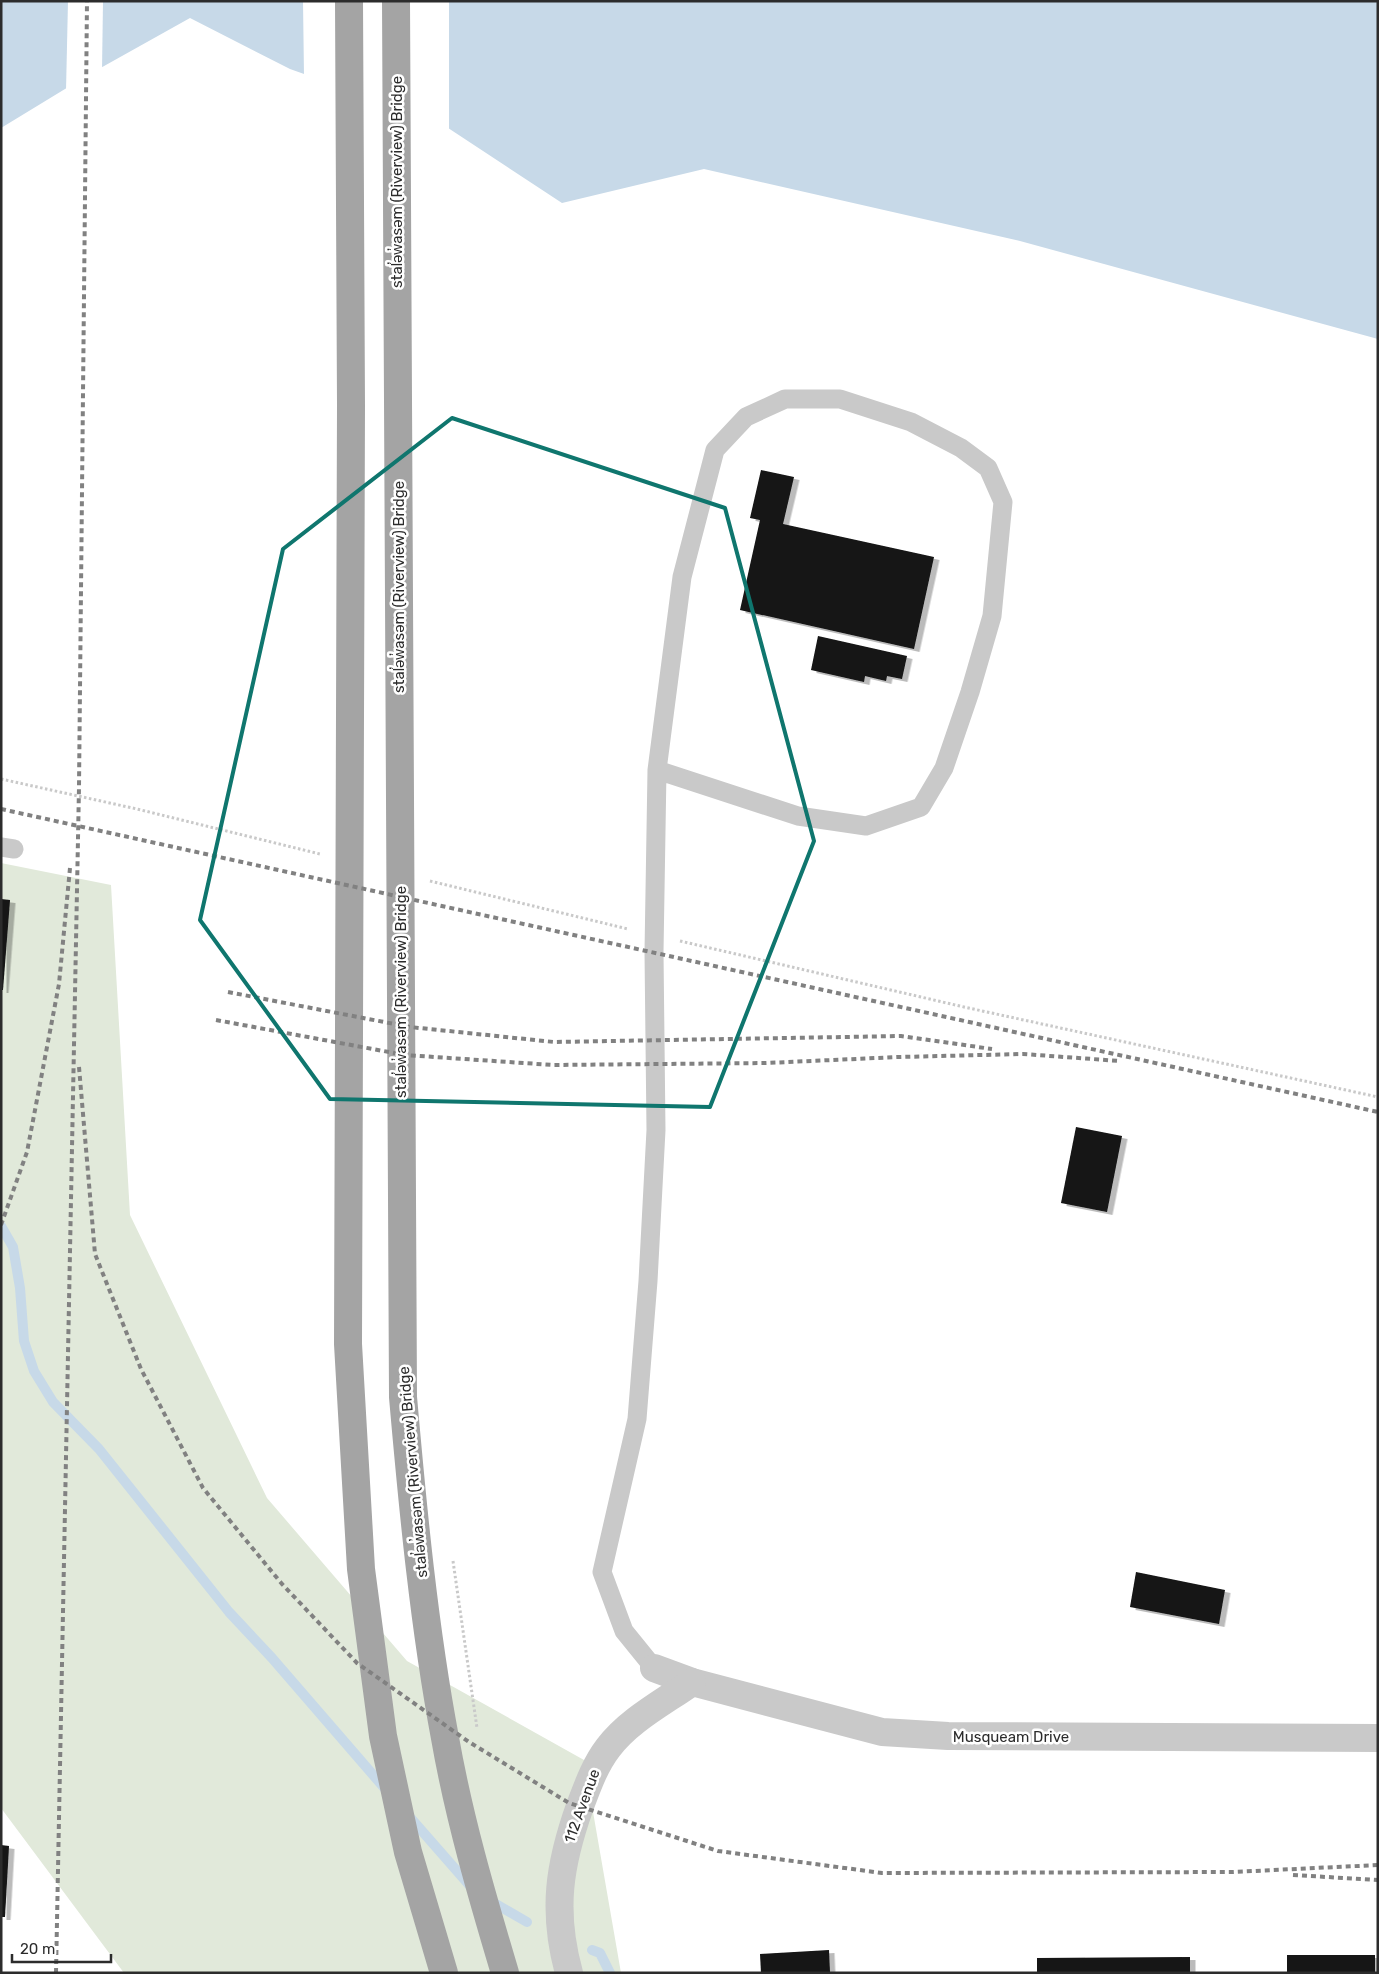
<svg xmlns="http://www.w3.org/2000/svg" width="1379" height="1974" font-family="Rubik,sans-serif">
<defs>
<filter id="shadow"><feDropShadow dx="5.5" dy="3" stdDeviation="0" flood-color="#0004"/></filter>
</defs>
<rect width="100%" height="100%" fill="#fff"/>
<path fill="#e1e9da" d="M1,863L111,885L130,1215L267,1498L407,1661L584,1760L621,1973H124L1,1808Z"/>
<path fill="#c7d9e8" d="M1,1H1378V339L1020,241L704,169L562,203L439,122L290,69L190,18L88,75L1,128Z"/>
<g fill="#fff">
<path d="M68,1H103L102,70L66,91Z"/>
<path d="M303,1H449V131L438,124L304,76Z"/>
</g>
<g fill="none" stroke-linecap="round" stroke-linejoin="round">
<g stroke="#c7d9e8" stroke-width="10">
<path d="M1,1226L13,1247L20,1288L24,1341L34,1371L53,1402L99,1449L229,1612L272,1658L387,1791"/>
<path d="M408,1815L471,1887"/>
<path d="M489,1900L527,1922"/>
<path d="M592,1950L600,1953L610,1973"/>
</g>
</g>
<g fill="#131313" filter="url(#shadow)">
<path d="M761,470L794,477L783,524L934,557L914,649L740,610L760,520L750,518Z"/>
<path d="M818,636L907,656L902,679L887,676L886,681L865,676L864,682L811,670Z"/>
<path d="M1,899L10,900L3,990H1Z"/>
<path d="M1076,1127L1122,1136L1107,1212L1061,1203Z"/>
<path d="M1136,1572L1225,1590L1219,1624L1130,1607Z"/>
<path d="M1,1845L9,1846L5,1917H1Z"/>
<path d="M829,1950L830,1973H761L760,1954Z"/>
<rect x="1287" y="1955" width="88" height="18"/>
<path d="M1190,1957V1973H1037V1958Z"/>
</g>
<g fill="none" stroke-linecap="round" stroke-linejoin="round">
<g stroke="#c9c9c9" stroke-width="3" stroke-dasharray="2.5 2.5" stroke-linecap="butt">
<path d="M1,779L137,809L320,854"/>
<path d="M430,881L628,929"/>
<path d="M680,941L964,1007L1378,1097"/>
<path d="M453,1561L477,1728"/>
</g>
<g stroke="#c9c9c9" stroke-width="19">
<path d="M1,847L14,849"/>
<path d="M654,1668L624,1631L602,1572L637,1419L648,1281L656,1130L654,952L657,770L682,577L715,450L746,417L785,399H840L911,422L961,448L988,468L1003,502L992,616L970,692L944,768L921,807L866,826L798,816L657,770"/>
</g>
<g stroke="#c9c9c9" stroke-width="28">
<path d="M654,1668L692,1682L882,1732L948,1736L1378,1738"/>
<path d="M569,1973C552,1911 559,1865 580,1806C588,1785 595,1765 608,1748C629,1720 664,1702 692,1682"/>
</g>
<g stroke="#a4a4a4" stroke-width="28">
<path d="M349,1L351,405L348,1344L361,1569L383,1736L408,1852L444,1973"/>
<path d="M396,1L403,1397C413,1511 424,1626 445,1738C459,1818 482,1896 505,1973"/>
</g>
<g stroke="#818181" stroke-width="4" stroke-dasharray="5 4" stroke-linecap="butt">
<path d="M1,809L1378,1112"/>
<path d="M228,992L410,1027L554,1042L901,1036L992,1049"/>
<path d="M216,1020L405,1055L553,1065L766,1063L899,1057L1023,1054L1120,1061"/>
<path d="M79,1067L95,1254L141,1369L203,1488L282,1584L357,1663L469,1742L569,1803L718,1851L882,1873L1233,1872L1378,1865"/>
<path d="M1,1225L27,1152L59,984L70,868"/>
<path d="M1293,1875L1378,1880"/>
<path d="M56,1973L79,787L87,1"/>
</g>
</g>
<path fill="none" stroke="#0f766e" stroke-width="4" stroke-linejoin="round" d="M452,418L725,508L814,841L710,1107L330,1099L200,920L283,549Z"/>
<g text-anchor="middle" stroke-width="5" stroke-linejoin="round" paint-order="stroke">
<g font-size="15" fill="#2c2c2c" stroke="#fff">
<text transform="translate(397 182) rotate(-90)" y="5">stal̕əw̓asəm (Riverview) Bridge</text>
<text transform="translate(399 587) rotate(-90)" y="5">stal̕əw̓asəm (Riverview) Bridge</text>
<text transform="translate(401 992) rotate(-90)" y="5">stal̕əw̓asəm (Riverview) Bridge</text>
<text transform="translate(413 1472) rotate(-95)" y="5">stal̕əw̓asəm (Riverview) Bridge</text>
<text x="1011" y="1742">Musqueam Drive</text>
<text transform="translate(582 1806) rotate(-70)" y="5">112 Avenue</text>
</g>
</g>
<rect width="1379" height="1974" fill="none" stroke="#2c2c2c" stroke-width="5"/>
<path d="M12 1954v8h99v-8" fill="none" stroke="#2c2c2c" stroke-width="2.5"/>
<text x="20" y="1954" font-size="15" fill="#2c2c2c" stroke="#ffffff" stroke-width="4" paint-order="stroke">20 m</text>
</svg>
